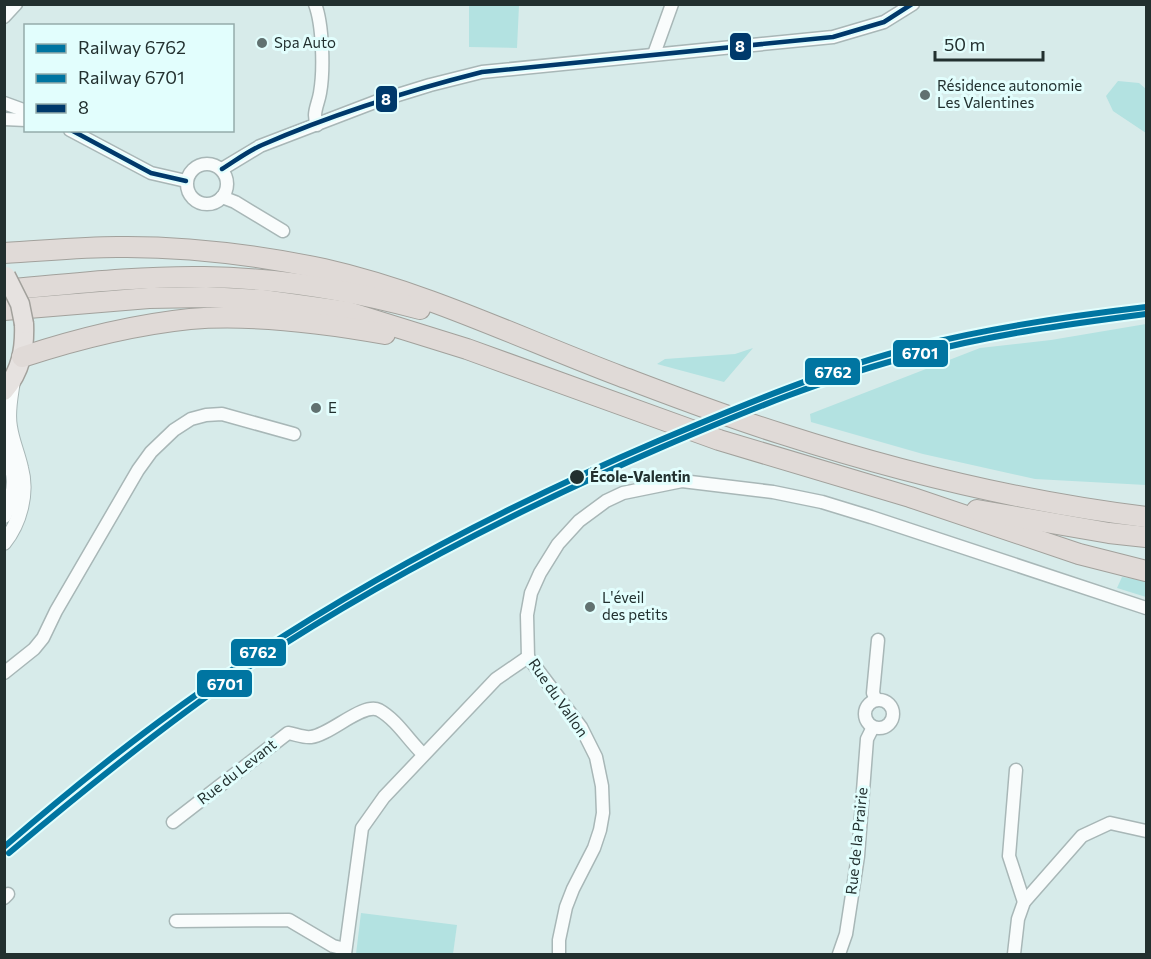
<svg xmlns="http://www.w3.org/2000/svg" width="1151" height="959" font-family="Commissioner,sans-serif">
<rect width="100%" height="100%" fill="#d7ebea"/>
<g fill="#b3e2e1">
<path d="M469,5H519L517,48L469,47Z"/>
<path d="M1118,81L1139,83L1146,89V133L1113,111L1106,96Z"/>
<path d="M1146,324V485L1035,479L923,454L811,422L810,414L980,348L1051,340Z"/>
<path d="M753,348L724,382L657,364L665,359L735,354Z"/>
<path d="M1122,577L1146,581V597L1117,588Z"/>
<path d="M361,913L457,925L453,954H356Z"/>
</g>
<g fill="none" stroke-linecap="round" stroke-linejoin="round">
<g stroke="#a8b7b7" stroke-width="15">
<g id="minor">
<path d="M315,4C323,25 324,71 320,93C318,105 312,113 317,125"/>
<path d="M4,17L16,4"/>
<path d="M654,54L672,4"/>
<path d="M4,103L26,111"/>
<path d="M4,119L26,120"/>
<path d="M70,130L151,173L186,181"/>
<circle cx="207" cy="184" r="20"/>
<path d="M222,169L260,146L375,102L430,85L482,72L833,37L884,22L913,4"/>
<path d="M222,197L235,202L283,231"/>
<path d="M4,673L34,649L43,638L56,611L138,470L151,452L174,430L191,419L206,415L222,414L294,434"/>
<circle cx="879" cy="714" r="14"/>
<path d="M876,700L873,693L878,640"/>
<path d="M1016,770L1009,856L1024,902"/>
<path d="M173,822L288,733C295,734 304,738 311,737C330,735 363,702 379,710C397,720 409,741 423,754"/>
<path d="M4,898L8,894"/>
<path d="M176,921L289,920L333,946L345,949"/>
<path d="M345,954L362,828L384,797L496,679L528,657"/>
<path d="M559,954V940L566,907L573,889L594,848L600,830L603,813L602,786L596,757L581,727L528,657L527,615L531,593L540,573L558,544L579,521L606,501L623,493L682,481L773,492L822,502L871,517L1146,608"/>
<path d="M839,954L846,934L858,856L867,739L873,727"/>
<path d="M1014,954L1018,919L1024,902L1082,836L1110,823L1146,831"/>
</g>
</g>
<g stroke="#a8b7b7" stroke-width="16">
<g id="tertiary">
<path d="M4,445C16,474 18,488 4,516"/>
<path d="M4,543C20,523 28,493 21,468C18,454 12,441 10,427C7,412 11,395 13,381"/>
</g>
</g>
<g stroke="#a2a19c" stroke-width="21">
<path id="primary" d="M4,391C21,371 25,349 24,324"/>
</g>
<g stroke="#a2a19c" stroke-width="22">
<g id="trunk">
<path d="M4,253C42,251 80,247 117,247C187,246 256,255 324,269C426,292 522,339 620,376C673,396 727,417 782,434C900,472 1023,502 1146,517"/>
<path d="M4,290C71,284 138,276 204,277C277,278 350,290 420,309"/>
<path d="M4,310L149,298L206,297L262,300L348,312L467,349L719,440L910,497L1079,554L1146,571"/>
<path d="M22,357C77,339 132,325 190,319C253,314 324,323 385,334"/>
<path d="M977,510L1109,533L1146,537"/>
</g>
</g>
<use href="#minor" stroke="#f9fcfc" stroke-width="12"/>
<use href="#tertiary" stroke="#f9fcfc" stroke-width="14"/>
<use href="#primary" stroke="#e6e2e0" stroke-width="18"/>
<use href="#trunk" stroke="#e0dad7" stroke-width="20"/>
<g stroke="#a2a19c" stroke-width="21" stroke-linecap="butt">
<path id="primary-bridge" d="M6,276L20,304L24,324"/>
</g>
<use href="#primary-bridge" stroke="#e6e2e0" stroke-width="18"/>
<g stroke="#e2fefd" stroke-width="9">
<g id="bus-1">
<path d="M71,130L151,173L186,181"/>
<path d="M222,169C235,161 248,151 262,145C333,114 407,91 482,72L833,37L884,22L912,4"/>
</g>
</g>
<use href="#bus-1" stroke="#00396b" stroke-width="4.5"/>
<g stroke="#e2fefd" stroke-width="10">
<path id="rail-1" d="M4,847C55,803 106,761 160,721C313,607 483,516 658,441C743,405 828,369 918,346C993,327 1069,316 1146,307"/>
</g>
<g stroke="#e2fefd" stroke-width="10">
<path id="rail-2" d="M9,853C86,788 164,725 247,668C377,582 517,510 660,448C744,412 830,376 919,354C994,334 1070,324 1146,314"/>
</g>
<use href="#rail-1" stroke="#0075a1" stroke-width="6"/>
<use href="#rail-2" stroke="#0075a1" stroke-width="6"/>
</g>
<g fill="#617170" stroke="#e2fefd" stroke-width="2">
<circle cx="262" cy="43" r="6"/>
<circle cx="925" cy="95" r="6"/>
<circle cx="316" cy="408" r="6"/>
<circle cx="590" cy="607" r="6"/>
</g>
<circle fill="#22302f" stroke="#e2fefd" stroke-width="2" cx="577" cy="477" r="8"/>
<g text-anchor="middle" stroke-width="6" stroke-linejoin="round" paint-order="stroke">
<g font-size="15" fill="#22302f" stroke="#e2fefd" text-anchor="start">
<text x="274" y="48">Spa Auto</text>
<text x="937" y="91">Résidence autonomie<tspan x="937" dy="17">Les Valentines</tspan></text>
<text x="328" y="413">E</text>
<text x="602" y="603">L'éveil<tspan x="602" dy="17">des petits</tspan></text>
</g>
<g font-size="15" font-weight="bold" fill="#22302f" stroke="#e2fefd" text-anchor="start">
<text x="590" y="482">École-Valentin</text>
</g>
<g font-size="15" fill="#22302f" stroke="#e2fefd">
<text transform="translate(558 698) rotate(55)" y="5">Rue du Vallon</text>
<text transform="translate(237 772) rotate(-38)" y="5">Rue du Levant</text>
<text transform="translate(857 841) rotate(-84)" y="5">Rue de la Prairie</text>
</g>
</g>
<g stroke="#e2fefd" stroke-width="2">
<rect x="729" y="32" width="23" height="29" rx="6" fill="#00396b"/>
<rect x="375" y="85" width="23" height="28" rx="6" fill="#00396b"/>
<rect x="892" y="339" width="57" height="29" rx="6" fill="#0075a1"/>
<rect x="804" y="357" width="57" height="29" rx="6" fill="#0075a1"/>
<rect x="230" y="638" width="57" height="29" rx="6" fill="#0075a1"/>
<rect x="196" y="669" width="57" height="29" rx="6" fill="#0075a1"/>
</g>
<g font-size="16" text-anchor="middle" font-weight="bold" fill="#fff">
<text x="740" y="52">8</text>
<text x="386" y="105">8</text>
<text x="920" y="359">6701</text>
<text x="833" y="378">6762</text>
<text x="258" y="658">6762</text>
<text x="225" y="690">6701</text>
</g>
<rect width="1151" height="959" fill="none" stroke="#22302f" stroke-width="12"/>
<rect x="24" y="24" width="210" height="108" fill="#e2fefd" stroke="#95acab" stroke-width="1.5"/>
<rect x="36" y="44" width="30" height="9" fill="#0075a1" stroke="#95acab" stroke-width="1.5"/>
<text x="78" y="54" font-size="18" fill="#22302f">Railway 6762</text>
<rect x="36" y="74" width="30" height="9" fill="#0075a1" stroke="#95acab" stroke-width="1.5"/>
<text x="78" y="84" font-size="18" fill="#22302f">Railway 6701</text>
<rect x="36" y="104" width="30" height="9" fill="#00396b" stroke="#95acab" stroke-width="1.5"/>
<text x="78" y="114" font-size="18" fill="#22302f">8</text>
<path d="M935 51v9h108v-9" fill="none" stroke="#22302f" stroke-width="3"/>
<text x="944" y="51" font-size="18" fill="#22302f" stroke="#e2fefd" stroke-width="4.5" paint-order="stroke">50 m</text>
</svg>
